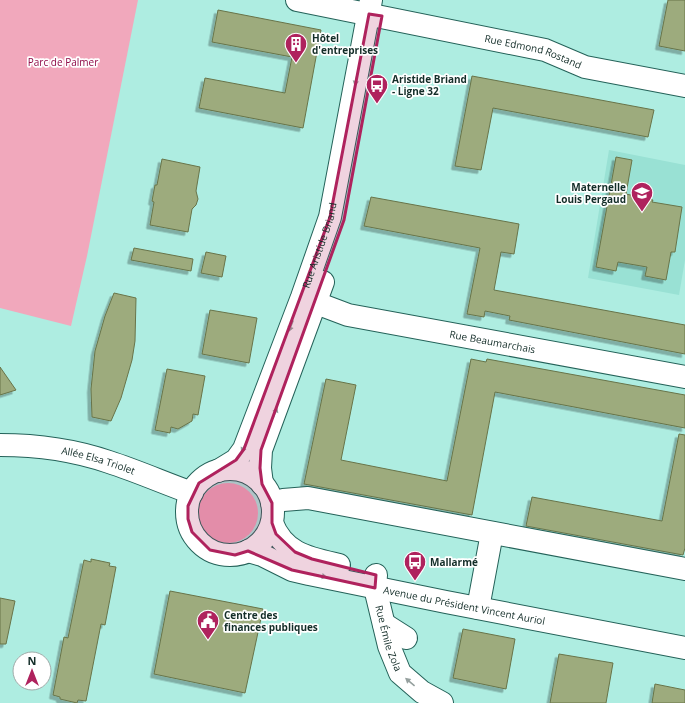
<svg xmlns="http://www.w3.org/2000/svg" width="685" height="703" font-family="'Open Sans',sans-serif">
<defs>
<filter id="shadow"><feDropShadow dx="-3.5" dy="3.5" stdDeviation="0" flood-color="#0004"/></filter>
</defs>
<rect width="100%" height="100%" fill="#aeede1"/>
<path fill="#99e1d4" d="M609,150L685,165V260L679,295L588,278Z"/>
<g fill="#f1a8bc">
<path d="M0,0H138L87,256L71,326L0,308Z"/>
<circle cx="228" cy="513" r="30"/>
</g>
<g fill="#9dab7d" stroke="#687449" filter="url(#shadow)">
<path d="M668,0H685V51L659,46Z"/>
<path d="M218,10L321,30L303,128L199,108L205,78L285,93L292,57L212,42Z"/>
<path d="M472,76L654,110L648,137L493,108L481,170L455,166Z"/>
<path d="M616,157L632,160L626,194L653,200L652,202L682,207L675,252H671L666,280L645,276L647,267L618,262L616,271L596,267Z"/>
<path d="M162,159L200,167L196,191L198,199L196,205L192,209L188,232L150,225L154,202L152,201L155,185H157Z"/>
<path d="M371,197L519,224L514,254L501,252L494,290L685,325V354L509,320L510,316L485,311L484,317L467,314L480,248L364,226Z"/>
<path d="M134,248L193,259L191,271L131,260Z"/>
<path d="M206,252L226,256L222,277L201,273Z"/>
<path d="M114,293L136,298L135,341L132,360L121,398L111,421L92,417L91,389L95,351L105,316Z"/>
<path d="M210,310L257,318L249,363L202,354Z"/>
<path d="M471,359L486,362L487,359L685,395V428L495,392L472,515L304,484L326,379L356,385L341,460L447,481Z"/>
<path d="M0,367L16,390L0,395Z"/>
<path d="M167,369L205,376L198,415L193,414L192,421L178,429L171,427L170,433L155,430Z"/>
<path d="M679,434L685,435V548L683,555L526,526L532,497L662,521Z"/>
<path d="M91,559L110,563L109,566L116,567L105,625L101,624L86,701L78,700L77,703L60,699V697L53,695L64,637L68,638L84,560L91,562Z"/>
<path d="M170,591L263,609L245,693L154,674Z"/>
<path d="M0,598L15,601L6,644H0Z"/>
<path d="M463,629L515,639L506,689L453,678Z"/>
<path d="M559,654L613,663L606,703H550Z"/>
<path d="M655,684L685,690V703H652Z"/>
</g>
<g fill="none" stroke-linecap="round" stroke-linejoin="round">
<g stroke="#246259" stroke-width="24">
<g id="minor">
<path id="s1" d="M297,0L545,50L585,67L685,86"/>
<path id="s2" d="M303,298L348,315L685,377"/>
<path id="s3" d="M0,445C36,445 74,450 109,462C137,471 164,483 192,493"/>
<circle cx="230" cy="512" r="43"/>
<path id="s4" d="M218,471L236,460L244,449L302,297L330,217L371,0"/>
<path d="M262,484L260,468L261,450L323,282"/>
<path d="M272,503L283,500L308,498L685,569"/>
<path d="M272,523C284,554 309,558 339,565"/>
<path id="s5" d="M248,551L262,555L292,570L309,574L446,602L685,648"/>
<path id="s6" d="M376,575L375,588L389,646L400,673L422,692L442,703"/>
<path d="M478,608L492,533"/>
<path d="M384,624L406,638"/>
</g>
</g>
<use href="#minor" stroke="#fff" stroke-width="22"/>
</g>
<defs><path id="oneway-solid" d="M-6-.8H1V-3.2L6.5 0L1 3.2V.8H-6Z"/></defs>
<g fill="#95a09e">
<use href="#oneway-solid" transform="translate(356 80) rotate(101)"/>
<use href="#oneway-solid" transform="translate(291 326) rotate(111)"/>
<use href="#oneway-solid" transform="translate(275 413) rotate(-69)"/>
<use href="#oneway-solid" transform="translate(244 447) rotate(117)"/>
<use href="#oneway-solid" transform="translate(321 576) rotate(12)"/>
<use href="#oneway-solid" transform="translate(410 682) rotate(-140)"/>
</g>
<path fill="#af225d" fill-opacity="0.2" stroke="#af225d" stroke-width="3" stroke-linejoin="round" d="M369,14L382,16L344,220L261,450L260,468L262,484L272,503V523L276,534L295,552L312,559L376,575L375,588L292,570L248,551L235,555L210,550L192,532L188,519V506L199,483L236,460L244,449L330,217Z"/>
<defs>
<g id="building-pin" transform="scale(1.15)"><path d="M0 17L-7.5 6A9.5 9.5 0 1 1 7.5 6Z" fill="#af225d" stroke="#fff"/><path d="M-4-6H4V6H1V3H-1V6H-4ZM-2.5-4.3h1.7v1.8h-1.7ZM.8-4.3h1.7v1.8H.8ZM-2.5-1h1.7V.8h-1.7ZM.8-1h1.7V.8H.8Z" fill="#fff"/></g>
<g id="bus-pin" transform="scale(1.15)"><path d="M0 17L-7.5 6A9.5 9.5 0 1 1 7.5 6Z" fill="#af225d" stroke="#fff"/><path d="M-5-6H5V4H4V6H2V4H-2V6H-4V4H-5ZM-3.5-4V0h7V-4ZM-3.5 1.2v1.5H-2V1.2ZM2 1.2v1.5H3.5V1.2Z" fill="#fff"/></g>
<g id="school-pin" transform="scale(1.15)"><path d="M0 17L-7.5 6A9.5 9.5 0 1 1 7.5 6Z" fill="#af225d" stroke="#fff"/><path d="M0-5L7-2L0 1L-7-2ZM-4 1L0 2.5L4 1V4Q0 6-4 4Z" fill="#fff"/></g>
<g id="civic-pin" transform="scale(1.15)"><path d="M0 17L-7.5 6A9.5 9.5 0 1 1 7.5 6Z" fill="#af225d" stroke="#fff"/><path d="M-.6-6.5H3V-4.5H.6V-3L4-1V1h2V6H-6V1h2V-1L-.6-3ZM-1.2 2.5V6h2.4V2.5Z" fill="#fff"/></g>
</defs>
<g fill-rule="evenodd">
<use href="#building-pin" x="296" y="44"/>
<use href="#bus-pin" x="377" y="85"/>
<use href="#school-pin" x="642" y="193"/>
<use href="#bus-pin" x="415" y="562"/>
<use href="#civic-pin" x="208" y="621"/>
</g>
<g text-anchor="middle" stroke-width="3.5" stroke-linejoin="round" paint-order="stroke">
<g font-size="10" font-weight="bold" fill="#132d28" stroke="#fff" text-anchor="start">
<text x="312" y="42">Hôtel<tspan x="312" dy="12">d'entreprises</tspan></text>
<text x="392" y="83">Aristide Briand<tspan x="392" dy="12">- Ligne 32</tspan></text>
<text x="626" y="191" text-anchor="end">Maternelle<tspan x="626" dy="12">Louis Pergaud</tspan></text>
<text x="430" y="566">Mallarmé</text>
<text x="224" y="619">Centre des<tspan x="224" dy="12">finances publiques</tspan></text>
</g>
<g font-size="10" fill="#132d28" stroke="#fff">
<text dy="4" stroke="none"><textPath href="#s1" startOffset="242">Rue Edmond Rostand</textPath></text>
<text dy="4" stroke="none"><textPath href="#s4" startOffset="252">Rue Aristide Briand</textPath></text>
<text dy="4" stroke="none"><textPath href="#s2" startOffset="195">Rue Beaumarchais</textPath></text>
<text dy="4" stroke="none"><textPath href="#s3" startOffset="100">Allée Elsa Triolet</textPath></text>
<text dy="4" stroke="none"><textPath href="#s5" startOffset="224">Avenue du Président Vincent Auriol</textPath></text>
<text dy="4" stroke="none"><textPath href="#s6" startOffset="65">Rue Émile Zola</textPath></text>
</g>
<g font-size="10" fill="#8f0b48" stroke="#fff">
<text x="63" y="66">Parc de Palmer</text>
</g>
</g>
<g transform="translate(32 671)"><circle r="19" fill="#ffffff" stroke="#a1aba9"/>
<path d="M0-3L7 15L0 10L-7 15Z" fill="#af225d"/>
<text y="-6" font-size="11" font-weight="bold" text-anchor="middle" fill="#132d28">N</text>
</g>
</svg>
